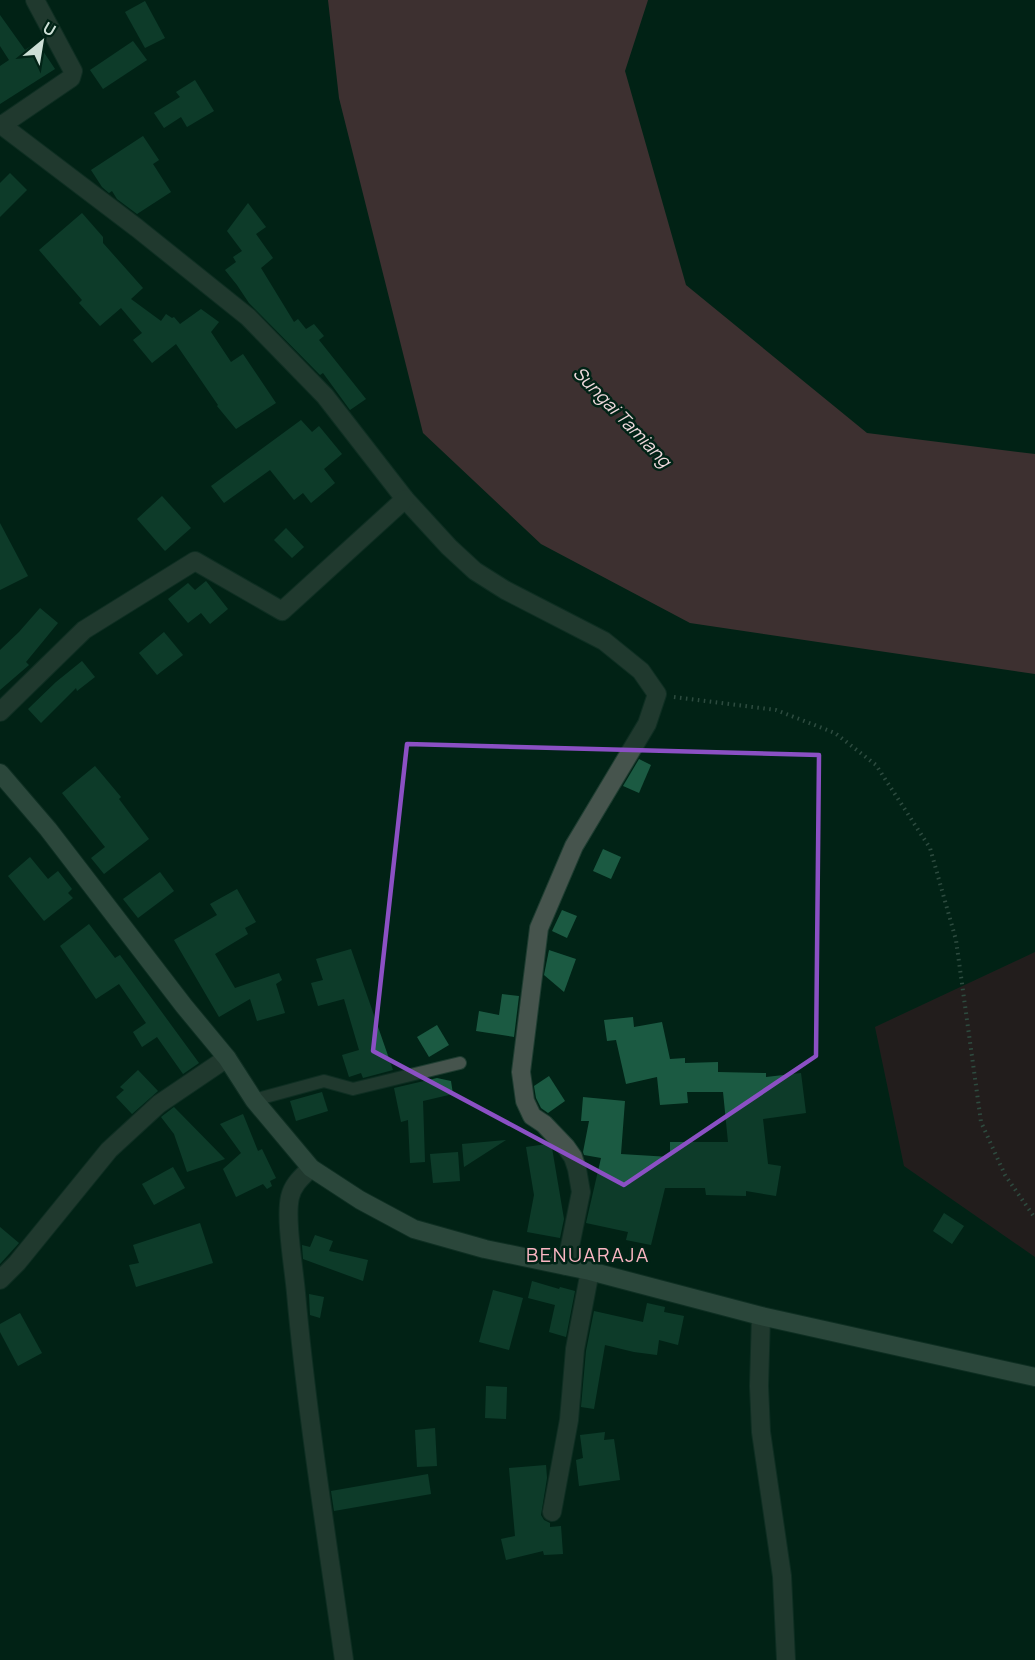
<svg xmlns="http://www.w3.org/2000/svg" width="1035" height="1660" font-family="Manrope,sans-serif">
<rect width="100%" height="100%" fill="#012316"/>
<path fill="#4b1825" d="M1035,952V1257L904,1166L875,1027Z"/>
<path fill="#864150" d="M328,0H648L625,71L686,285L867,433L1035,454V674L690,623L541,544L423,433L339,98Z"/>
<g fill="#1b5a42">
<path d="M145,1L165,38L145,48L125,12Z"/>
<path d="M0,15L25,50L37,42L55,69L0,104V66L9,60L0,46Z"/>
<path d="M133,41L147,60L103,89L90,70Z"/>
<path d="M195,80L214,111L187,127L181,117L164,128L154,113L180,97L176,92Z"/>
<path d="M143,136L159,160L153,164L171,192L137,214L117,199L112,191L109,193L102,187L91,170Z"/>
<path d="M10,173L27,190L0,217V183Z"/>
<path d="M248,203L266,227L256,234L273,258L261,268L294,322L298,319L306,329L314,324L324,336L319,340L366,399L350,410L323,373L320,375L249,303L237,285L225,270L236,262L233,257L242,251L227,231Z"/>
<path d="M82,213L103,237V243L143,288L131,299L161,321L166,314L172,318L174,317L180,324L201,309L219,322L211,332L231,362L243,354L276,403L236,429L217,406L218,405L176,344L152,363L133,340L142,333L121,308L100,326L79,303L82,300L39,250Z"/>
<path d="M301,420L312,432L319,426L342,454L324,469L335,483L311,503L303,493L294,500L270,470L224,503L211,486Z"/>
<path d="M162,496L191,528L165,551L137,519Z"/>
<path d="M0,523L28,576L0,590Z"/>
<path d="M286,528L304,547L292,558L274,540Z"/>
<path d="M206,581L228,609L210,624L201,613L188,623L168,599L188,583L195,590Z"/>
<path d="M40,608L58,623L26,662L29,665L0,690V650L19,632Z"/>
<path d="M164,632L183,655L157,675L139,653Z"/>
<path d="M82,661L95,677L77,691L76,688L41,723L28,709L56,682Z"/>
<path d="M639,759L651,765L639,793L623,786Z"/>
<path d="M95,766L121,797L119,799L149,839L104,874L91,858L105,847L62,793Z"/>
<path d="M603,849L621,857L611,879L593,871Z"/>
<path d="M30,857L48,879L58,871L72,889L68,893L73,898L44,921L8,876Z"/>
<path d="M160,872L174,891L138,918L123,899Z"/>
<path d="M237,889L256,922L245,928L248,934L215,954L235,988L279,973L282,980L276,984L285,1013L257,1021L250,999L219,1017L174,940L217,915L210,904Z"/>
<path d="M562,910L577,916L567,938L552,931Z"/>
<path d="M89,924L115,958L120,955L199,1063L183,1074L157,1037L142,1047L133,1032L146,1023L119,984L96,999L60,946Z"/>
<path d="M351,949L393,1070L363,1078L361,1073L349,1077L342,1055L359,1050L344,999L318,1006L311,983L323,980L316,959Z"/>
<path d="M549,950L576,959L564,992L544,975Z"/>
<path d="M502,994L519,996L514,1037L476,1031L479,1011L499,1015Z"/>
<path d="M633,1017L634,1027L662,1022L670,1059L685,1058V1063L718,1062V1072L766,1073V1077L801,1073L806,1113L763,1119L768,1164L781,1166L776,1196L746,1191V1196L706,1195L705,1188H665L651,1245L626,1240L628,1232L586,1223L601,1158L584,1155L583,1152L589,1121H581L583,1097L625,1101L621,1154L670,1157V1142H728L723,1092H687L688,1103L660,1105L657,1077L626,1084L616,1040L607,1041L604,1020Z"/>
<path d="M437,1025L449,1045L429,1057L417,1037Z"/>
<path d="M138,1070L158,1091L132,1114L116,1097L124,1090L120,1087Z"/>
<path d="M549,1076L565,1101L548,1113L541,1108L536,1098L534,1086Z"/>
<path d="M437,1078L451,1081L453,1094L423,1101L425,1162L410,1163L408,1120L401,1122L394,1088Z"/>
<path d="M322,1092L328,1111L296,1121L290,1101Z"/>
<path d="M174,1107L225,1159L187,1172L174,1134L161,1117Z"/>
<path d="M243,1114L258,1151L262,1149L276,1178L270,1181L272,1186L267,1189L263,1184L236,1197L223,1169L241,1153L220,1124Z"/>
<path d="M506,1140L464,1167L462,1144Z"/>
<path d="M547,1144L552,1148L564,1219L560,1238L527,1232L534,1195L526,1147Z"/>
<path d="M458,1152L460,1181L433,1183L430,1154Z"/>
<path d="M173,1167L185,1188L154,1205L142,1184Z"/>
<path d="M944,1213L964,1226L952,1244L933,1231Z"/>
<path d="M200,1223L213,1263L136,1287L129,1265L139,1263L133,1245Z"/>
<path d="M0,1227L19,1243L0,1264Z"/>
<path d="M315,1235L333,1241L329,1251L368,1260L363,1281L303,1259L302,1245L310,1247Z"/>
<path d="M532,1281L559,1289L560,1287L575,1291L566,1337L549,1332L555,1305L528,1298Z"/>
<path d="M493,1290L523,1298L509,1350L479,1342Z"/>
<path d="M309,1294L324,1297L320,1318L310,1315Z"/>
<path d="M647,1303L665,1307L664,1312L684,1316L678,1345L659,1340L657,1355L634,1352L605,1345L594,1409L581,1407L586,1351L594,1311L643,1322Z"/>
<path d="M20,1313L42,1353L18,1366L0,1332V1324Z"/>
<path d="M486,1386L507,1387L506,1419L485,1418Z"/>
<path d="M435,1428L437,1466L417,1467L415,1430Z"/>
<path d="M605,1432L604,1440L614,1439L620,1480L579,1486L576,1460L583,1458L580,1435Z"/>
<path d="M546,1465L547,1478L541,1515L544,1520L550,1523V1527L561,1526L563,1554L544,1555L543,1551L506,1560L501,1539L515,1536L509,1468Z"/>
<path d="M428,1474L431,1494L334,1511L331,1491Z"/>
</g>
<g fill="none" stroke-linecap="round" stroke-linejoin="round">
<g stroke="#1e3d31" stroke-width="14">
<path id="lane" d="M254,1100L324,1081L353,1089L460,1063"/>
</g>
<g stroke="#1e3d31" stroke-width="20">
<g id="street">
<path d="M0,124L137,228L248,317L325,396L405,499L449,547L475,571L505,590L604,641L641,671L657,694L647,724L574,846L539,928L521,1072L525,1101L532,1116L544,1124L566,1147L573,1157L577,1169L581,1192L566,1266"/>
<path d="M2,125L71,78L73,71L35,0"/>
<path d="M0,712L84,630L195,561L282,611L405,499"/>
<path d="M311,1168C302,1177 293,1184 290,1197C285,1219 294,1269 296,1293C307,1416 327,1538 344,1660"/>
<path d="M0,1280L17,1263L109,1150L159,1104L227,1058"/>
<path d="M761,1316L759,1386L761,1432L782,1576L786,1660"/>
<path d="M552,1512L569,1420L575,1349L590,1271"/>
</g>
</g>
<g stroke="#1e3d31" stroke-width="20">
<path id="secondary" d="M0,773L48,829L184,1006L227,1058L254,1100L311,1168L360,1200L414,1229L485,1249L590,1271L761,1316L1035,1377"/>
</g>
<path stroke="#637d72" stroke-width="4" stroke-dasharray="1.5 4.5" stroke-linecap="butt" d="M674,697L776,710L835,733L876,765L930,848L956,940L981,1122L1005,1175L1035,1218"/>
<use href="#lane" stroke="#46544d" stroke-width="12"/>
<use href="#street" stroke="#46544d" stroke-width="18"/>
<use href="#secondary" stroke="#5d7469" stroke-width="18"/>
</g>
<path d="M0 0H1035V1660H0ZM407,744L819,755L816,1056L624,1185L373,1051Z" fill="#012316" fill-opacity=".55" fill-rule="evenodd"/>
<path fill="none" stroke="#8b50c4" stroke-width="4.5" stroke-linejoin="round" d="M407,744L819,755L816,1056L624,1185L373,1051Z"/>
<g text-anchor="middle" stroke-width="5" stroke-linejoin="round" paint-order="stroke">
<g font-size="18" font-style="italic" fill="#f1dade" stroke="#012316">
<text transform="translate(622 417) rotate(46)" y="6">Sungai Tamiang</text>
</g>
<g font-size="20" letter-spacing="1.5" fill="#fab6c2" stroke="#012316">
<text x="588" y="1262">BENUARAJA</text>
</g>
</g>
<g transform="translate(42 42) rotate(30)" stroke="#012316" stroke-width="4.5" paint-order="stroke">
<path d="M0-4.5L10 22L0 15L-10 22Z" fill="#cddfd6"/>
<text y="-9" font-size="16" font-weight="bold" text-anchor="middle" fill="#cddfd6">U</text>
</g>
</svg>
